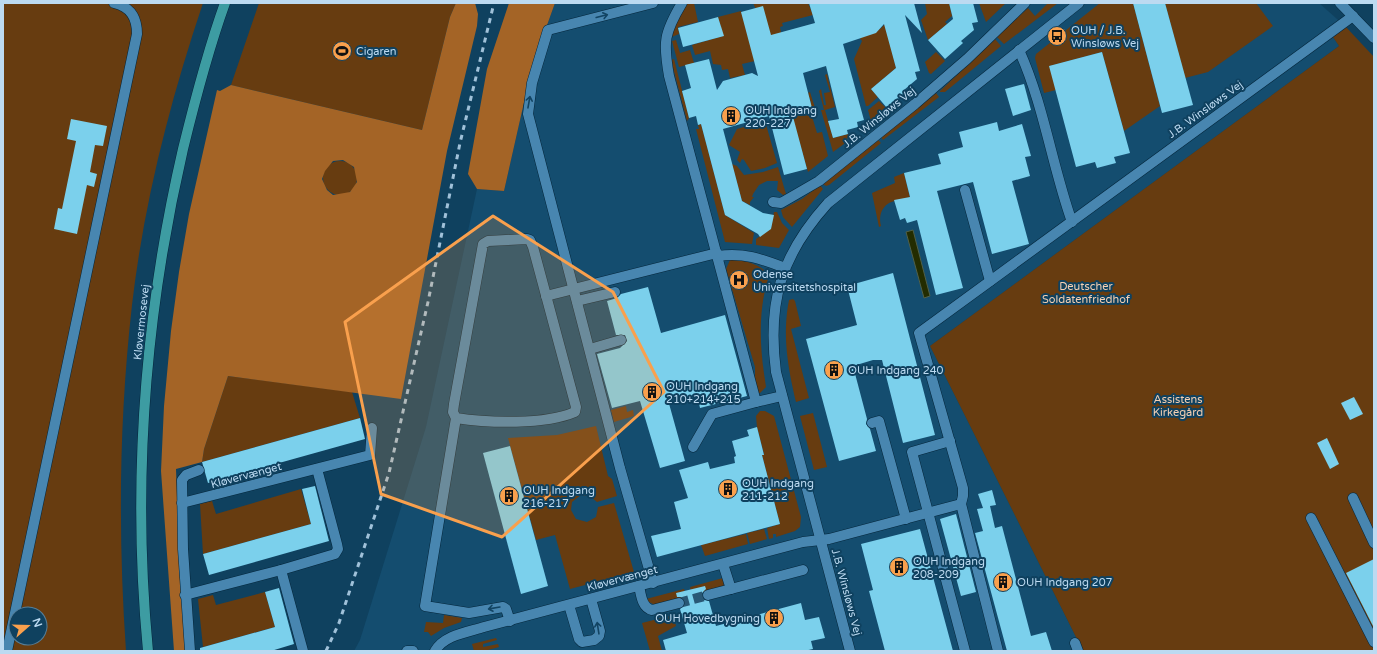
<svg xmlns="http://www.w3.org/2000/svg" width="1377" height="654" font-family="'Varela Round',sans-serif">
<rect width="100%" height="100%" fill="#0f415f"/>
<path fill="#144d6f" d="M555,3H1319L1346,27L1333,37L1339,46L930,346L1083,651H354L360,640L426,427L477,189L504,191L532,67Z"/>
<g fill="#673c10" fill-rule="evenodd">
<path d="M3,3H203C170,101 144,202 132,305C119,420 118,535 126,651H3ZM16,614H40V638H16Z"/>
<path d="M259,3H456L450,17L422,130L231,85Z"/>
<path d="M687,3H694L698,22L678,27L679,34L669,38Z"/>
<path d="M753,3H808L813,15L782,23L783,26L780,27L783,42L773,45Z"/>
<path d="M925,3H949L952,16L945,22L947,24L928,40L921,20L927,14Z"/>
<path d="M979,3H1006L986,22Z"/>
<path d="M1048,3H1058L1004,44L997,37L1028,8L1035,16Z"/>
<path d="M1100,3H1133L1160,106L1124,131L1102,52L1050,66L1056,90L1044,93L1035,58L1036,54Z"/>
<path d="M1165,3H1256L1273,26L1208,72L1185,78Z"/>
<path d="M741,11L755,61L742,64L745,75L730,78L728,69L722,70L721,65L713,64L710,51L695,55L692,45L723,36L718,17Z"/>
<path d="M885,24L896,68L871,89L878,97L868,106H866L854,59L862,41L859,37L880,29Z"/>
<path d="M1346,27L1374,57V651H1083L930,346L1339,46L1333,37Z"/>
<path d="M995,39L1001,46L945,92H940V91Z"/>
<path d="M676,40L680,53L690,50L694,63L679,67L672,41Z"/>
<path d="M936,52L945,61L931,74L929,73L925,62Z"/>
<path d="M674,59L689,118L687,121L671,60Z"/>
<path d="M827,74L835,107L825,110L833,138L848,134L850,137L847,138L848,141L833,152L821,110H824L819,91L821,89L824,105H826L824,93L830,92L825,75Z"/>
<path d="M810,92L816,111L811,113L817,133L822,132L828,156L808,172L790,109L792,108L794,113L803,110L802,106L811,103L808,93Z"/>
<path d="M936,93L939,97L883,140L881,137Z"/>
<path d="M879,101L887,109L871,121L868,110Z"/>
<path d="M765,121L777,163L765,168L751,171L744,160L742,159L740,163L737,160L740,152L729,145L737,129Z"/>
<path d="M701,124L725,215L754,233L752,244L725,242L696,129H699L698,125Z"/>
<path d="M878,140L881,143L829,185L826,186L823,184Z"/>
<circle cx="340" cy="178" r="17"/>
<path d="M732,164L737,166L744,175L763,172L778,167L786,194L783,195L777,190L778,181H767L759,185L753,194L752,197H754L750,202V205L742,201Z"/>
<path d="M904,173L911,202C894,196 876,205 881,226L879,227L872,193L895,183L894,177Z"/>
<path d="M820,185L823,189L792,227L783,217L781,210L802,199Z"/>
<path d="M774,212H777L782,223L789,230L779,248L756,245V239L771,228Z"/>
<path d="M730,260C741,258 765,266 769,276C757,312 760,350 766,387L760,393H758L755,382V367L726,269Z"/>
<path d="M793,299L795,301L801,326L791,329L809,398L796,402C788,368 782,335 789,300Z"/>
<path d="M228,376L352,392L360,418L202,462L204,449Z"/>
<path d="M626,406L627,412L633,410L634,416L614,422L611,410Z"/>
<path d="M760,411H765L774,416L801,517L800,527L795,531L776,537V534H773V538L769,539L767,528L780,524L762,455L764,454L757,427L756,416Z"/>
<path d="M813,413L827,467L814,470L800,416Z"/>
<path d="M596,426L608,476L612,479L617,496L597,502L590,496L581,495L572,502L571,510L576,519L587,522L596,517L598,507L614,503L634,572L570,589L555,535L536,540L508,438L557,435Z"/>
<path d="M301,489L311,524L203,554L200,504L212,501L216,514Z"/>
<path d="M764,529L767,539L750,544L747,533Z"/>
<path d="M746,534L748,544L705,556L701,545Z"/>
<path d="M723,578L724,586L692,595L690,587Z"/>
<path d="M684,589L686,597L655,605L647,601L646,599Z"/>
<path d="M265,592L275,627L203,647L198,599L213,595L216,605Z"/>
<path d="M444,615L462,618L461,622L444,628L431,636L428,632H424L426,622L443,623Z"/>
<path d="M673,615L676,626L658,636L662,651H650L642,623Z"/>
<path d="M496,638L497,640L483,644V647L498,644L499,647L484,651H474L472,644Z"/>
</g>
<g fill="#a46426" fill-rule="evenodd">
<path d="M456,3H475L478,14L477,26L447,151L401,399L228,376L204,449L202,462L176,469L180,580L186,651H174L161,471L164,406L171,331L179,272L189,214L217,90L220,91L231,85L422,130L450,17ZM343,160L354,167L357,182L350,192L333,195L327,190L322,179L325,171L333,161Z"/>
<path d="M509,3H555L532,67L504,191L477,189L468,174L487,69Z"/>
</g>
<path fill="#232c00" stroke="#516048" d="M913,230L930,296L924,298L906,232Z"/>
<g fill="#7bd0ec">
<path d="M809,3H914L922,33L905,15L920,71L915,72L917,79L904,90L906,92L887,108L871,89L896,68L884,24L876,33L843,44L864,120L857,122L858,127L847,130L848,134L833,138L828,121L839,119L826,66L803,73L812,108L792,113L807,169L784,175L769,116L723,129L742,201L763,213L774,215L771,229L760,237L758,234L725,215L701,124L698,125L696,116L689,118L682,91L691,88L685,65L709,59L717,90L723,81L752,73L758,76L741,12L763,6L771,35L815,23Z"/>
<path d="M949,3H973L978,22L972,23L974,30L961,41L963,43L945,59L928,40L953,19Z"/>
<path d="M1133,3H1165L1193,105L1162,113Z"/>
<path d="M718,17L724,36L683,47L678,28Z"/>
<path d="M1102,52L1130,153L1114,157L1116,163L1097,168L1095,162L1076,167L1049,66Z"/>
<path d="M1024,84L1031,110L1013,116L1005,89Z"/>
<path d="M71,119L107,126L103,146L95,145L90,172L97,174L94,187L87,185L77,234L54,229L58,208L62,209L76,141L67,139Z"/>
<path d="M997,122L999,131L1022,124L1031,156L1025,157L1030,176L1012,181L1029,244L992,254L973,182L937,191L963,288L936,295L917,220L907,223L905,218L900,220L894,200L910,197L904,173L941,164L938,154L963,147L959,132Z"/>
<path d="M893,273L935,435L903,443L882,360H873L853,366L867,419L866,424L870,429L876,451L839,461L806,339L857,325L847,286Z"/>
<path d="M648,287L661,333L725,315L747,396L700,408L698,399L687,402L685,395L668,400L685,461L660,468L640,401L612,408L597,354L620,348L627,341L625,335H616L607,301L617,298L621,294Z"/>
<path d="M1354,397L1363,414L1350,420L1341,403Z"/>
<path d="M360,418L365,439L208,483L202,462Z"/>
<path d="M757,427L764,455H762L780,524L657,557L651,536L681,529L674,502L688,498L679,470L708,462L710,469L735,463L734,457L736,456L732,441L749,436L747,430Z"/>
<path d="M1327,438L1339,464L1330,469L1317,443Z"/>
<path d="M510,446L548,586L521,594L483,453Z"/>
<path d="M315,486L329,541L209,575L203,554L311,524L302,489Z"/>
<path d="M992,490L996,505L990,506L995,528L1002,526L1031,636L1046,632L1052,651H1007L975,533L983,531L977,509L983,508L978,494Z"/>
<path d="M956,514L976,592L961,596L940,519Z"/>
<path d="M920,529L953,651H885L869,591L873,590L861,544Z"/>
<path d="M1374,559V628L1346,573Z"/>
<path d="M705,586L706,589L702,593V597L704,600L709,601L716,626L801,603L805,620L819,617L825,638L811,641L813,649L804,651H666L663,640L687,633L680,609L685,605V601L681,597H677L676,593Z"/>
<path d="M279,588L294,644L271,651H200V648L275,627L265,592Z"/>
</g>
<g fill="none" stroke-linecap="round" stroke-linejoin="round">
<path stroke="#295875" stroke-width="10" stroke-dasharray="10 5" stroke-linecap="butt" d="M679,603L708,595"/>
<g stroke="#04263b" stroke-width="11">
<g id="minor">
<path d="M682,3C664,33 663,42 669,76L756,402L782,396"/>
<path d="M1340,3L1374,38"/>
<path d="M1019,50C1044,105 1052,166 1072,222"/>
<path d="M965,190L990,281"/>
<path d="M773,202L781,203L819,181L915,104L967,59L1025,3"/>
<path d="M527,239L530,240L533,247L576,407L575,412C545,425 488,423 456,418L453,412L454,404L483,244L488,241Z"/>
<path d="M718,256C743,252 762,259 785,268"/>
<path d="M546,296L717,253"/>
<path d="M577,301L615,292"/>
<path d="M590,349L621,340"/>
<path d="M456,418L425,606L469,613L503,607L506,609L510,621"/>
<path d="M872,423L879,421L906,519"/>
<path d="M950,441L912,452L965,651"/>
<path d="M693,447L712,414L756,402"/>
<path d="M1353,498L1374,543"/>
<path d="M182,503L370,455L372,428"/>
<path d="M961,504L963,496V488L919,333L1353,16"/>
<path d="M961,504L998,651"/>
<path d="M1311,518L1374,642"/>
<path d="M281,570L303,651"/>
<path d="M653,583L620,468L528,114L532,83L548,30L653,3"/>
<path d="M639,586C641,595 642,608 652,610L679,603"/>
<path d="M731,589L803,570"/>
<path d="M185,595L281,570L335,554L338,549L337,544L317,469"/>
<path d="M708,595L731,589L723,564"/>
<path d="M569,605L579,639L582,642L594,640L599,636L600,631L591,599"/>
<path d="M1075,643L1078,651"/>
<path d="M7,651L137,34C137,18 131,7 114,3"/>
<path d="M190,651L183,549L182,480L186,475L199,470"/>
<path d="M407,651H413"/>
<path d="M435,651C444,635 468,632 484,627L803,542L829,539L961,504"/>
<path d="M850,651L776,372C767,302 781,255 828,203L1079,3"/>
</g>
</g>
<g stroke="#04263b" stroke-width="11">
<path id="major" d="M148,651C132,483 145,313 183,149C195,100 208,50 225,3"/>
</g>
<use href="#minor" stroke="#4886b0" stroke-width="10"/>
<use href="#major" stroke="#3d9ca2" stroke-width="10"/>
<path stroke="#a0c1d9" stroke-width="3" stroke-dasharray="5 5" stroke-linecap="butt" d="M326,651L339,623L389,473L428,302L460,143L494,3"/>
</g>
<defs><path id="oneway-shaft" d="M-6 0H5M1.5-3L5.5 0L1.5 3" fill="none" stroke-width="1.6" stroke-linecap="round" stroke-linejoin="round"/></defs>
<g stroke="#124463">
<use href="#oneway-shaft" transform="translate(602 16) rotate(-14)"/>
<use href="#oneway-shaft" transform="translate(529 102) rotate(-80)"/>
<use href="#oneway-shaft" transform="translate(494 608) rotate(170)"/>
<use href="#oneway-shaft" transform="translate(598 628) rotate(-99)"/>
</g>
<path fill="#f9a04d" fill-opacity="0.2" stroke="#f9a04d" stroke-width="3" stroke-linejoin="round" d="M493,216L613,292L664,392L502,537L381,494L345,322Z"/>
<defs>
<g id="bus-disc" transform="scale(1)"><circle r="9.5" fill="#f9a04d" stroke="#0f415f"/><path d="M-5-6H5V4H4V6H2V4H-2V6H-4V4H-5ZM-3.5-4V0h7V-4ZM-3.5 1.2v1.5H-2V1.2ZM2 1.2v1.5H3.5V1.2Z" fill="#111"/></g>
<g id="stadium-disc" transform="scale(1)"><circle r="9.5" fill="#f9a04d" stroke="#0f415f"/><path d="M0-5a6.5 5 0 1 0 0 10a6.5 5 0 1 0 0-10ZM-3.5-1.8h7v3.6h-7Z" fill="#111"/></g>
<g id="building-disc" transform="scale(1)"><circle r="9.5" fill="#f9a04d" stroke="#0f415f"/><path d="M-4-6H4V6H1V3H-1V6H-4ZM-2.5-4.3h1.7v1.8h-1.7ZM.8-4.3h1.7v1.8H.8ZM-2.5-1h1.7V.8h-1.7ZM.8-1h1.7V.8H.8Z" fill="#111"/></g>
<g id="hospital-disc" transform="scale(1)"><circle r="9.5" fill="#f9a04d" stroke="#0f415f"/><path d="M-5-5h3v3.5h4V-5h3V5h-3V1.5h-4V5h-3Z" fill="#111"/></g>
</defs>
<g fill-rule="evenodd">
<use href="#bus-disc" x="1057" y="36"/>
<use href="#stadium-disc" x="342" y="51"/>
<use href="#building-disc" x="731" y="116"/>
<use href="#hospital-disc" x="739" y="280"/>
<use href="#building-disc" x="834" y="370"/>
<use href="#building-disc" x="652" y="392"/>
<use href="#building-disc" x="728" y="489"/>
<use href="#building-disc" x="509" y="496"/>
<use href="#building-disc" x="899" y="567"/>
<use href="#building-disc" x="1003" y="582"/>
<use href="#building-disc" x="774" y="618"/>
</g>
<g text-anchor="middle" stroke-width="4" stroke-linejoin="round" paint-order="stroke">
<g font-size="11" fill="#bcdaf1" stroke="#0f415f" text-anchor="start">
<text x="1071" y="34">OUH / J.B.<tspan x="1071" dy="13">Winsløws Vej</tspan></text>
<text x="356" y="55">Cigaren</text>
<text x="745" y="114">OUH Indgang<tspan x="745" dy="13">220-227</tspan></text>
<text x="753" y="278">Odense<tspan x="753" dy="13">Universitetshospital</tspan></text>
<text x="848" y="374">OUH Indgang 240</text>
<text x="666" y="390">OUH Indgang<tspan x="666" dy="13">210+214+215</tspan></text>
<text x="742" y="487">OUH Indgang<tspan x="742" dy="13">211-212</tspan></text>
<text x="523" y="494">OUH Indgang<tspan x="523" dy="13">216-217</tspan></text>
<text x="913" y="565">OUH Indgang<tspan x="913" dy="13">208-209</tspan></text>
<text x="1017" y="586">OUH Indgang 207</text>
<text x="760" y="622" text-anchor="end">OUH Hovedbygning</text>
</g>
<g font-size="11" fill="#bcdaf1" stroke="#0f415f">
<text transform="translate(1205 109) rotate(-36)" y="4">J.B. Winsløws Vej</text>
<text transform="translate(879 117) rotate(-39)" y="4">J.B. Winsløws Vej</text>
<text transform="translate(141 322) rotate(-84)" y="4">Kløvermosevej</text>
<text transform="translate(246 475) rotate(-15)" y="4">Kløvervænget</text>
<text transform="translate(622 578) rotate(-15)" y="4">Kløvervænget</text>
<text transform="translate(847 592) rotate(75)" y="4">J.B. Winsløws Vej</text>
</g>
<g font-size="11" fill="#f5d0b3" stroke="#0f415f">
<text x="1086" y="290">Deutscher<tspan x="1086" dy="13">Soldatenfriedhof</tspan></text>
<text x="1178" y="403">Assistens<tspan x="1178" dy="13">Kirkegård</tspan></text>
</g>
</g>
<rect width="1377" height="654" fill="none" stroke="#bcdaf1" stroke-width="8"/>
<g transform="translate(28 626) rotate(70)"><circle r="19" fill="#0f415f" stroke="#547e99"/>
<path d="M0-3L7 15L0 10L-7 15Z" fill="#f9a04d"/>
<text y="-6" font-size="11" font-weight="bold" text-anchor="middle" fill="#bcdaf1">N</text>
</g>
</svg>
